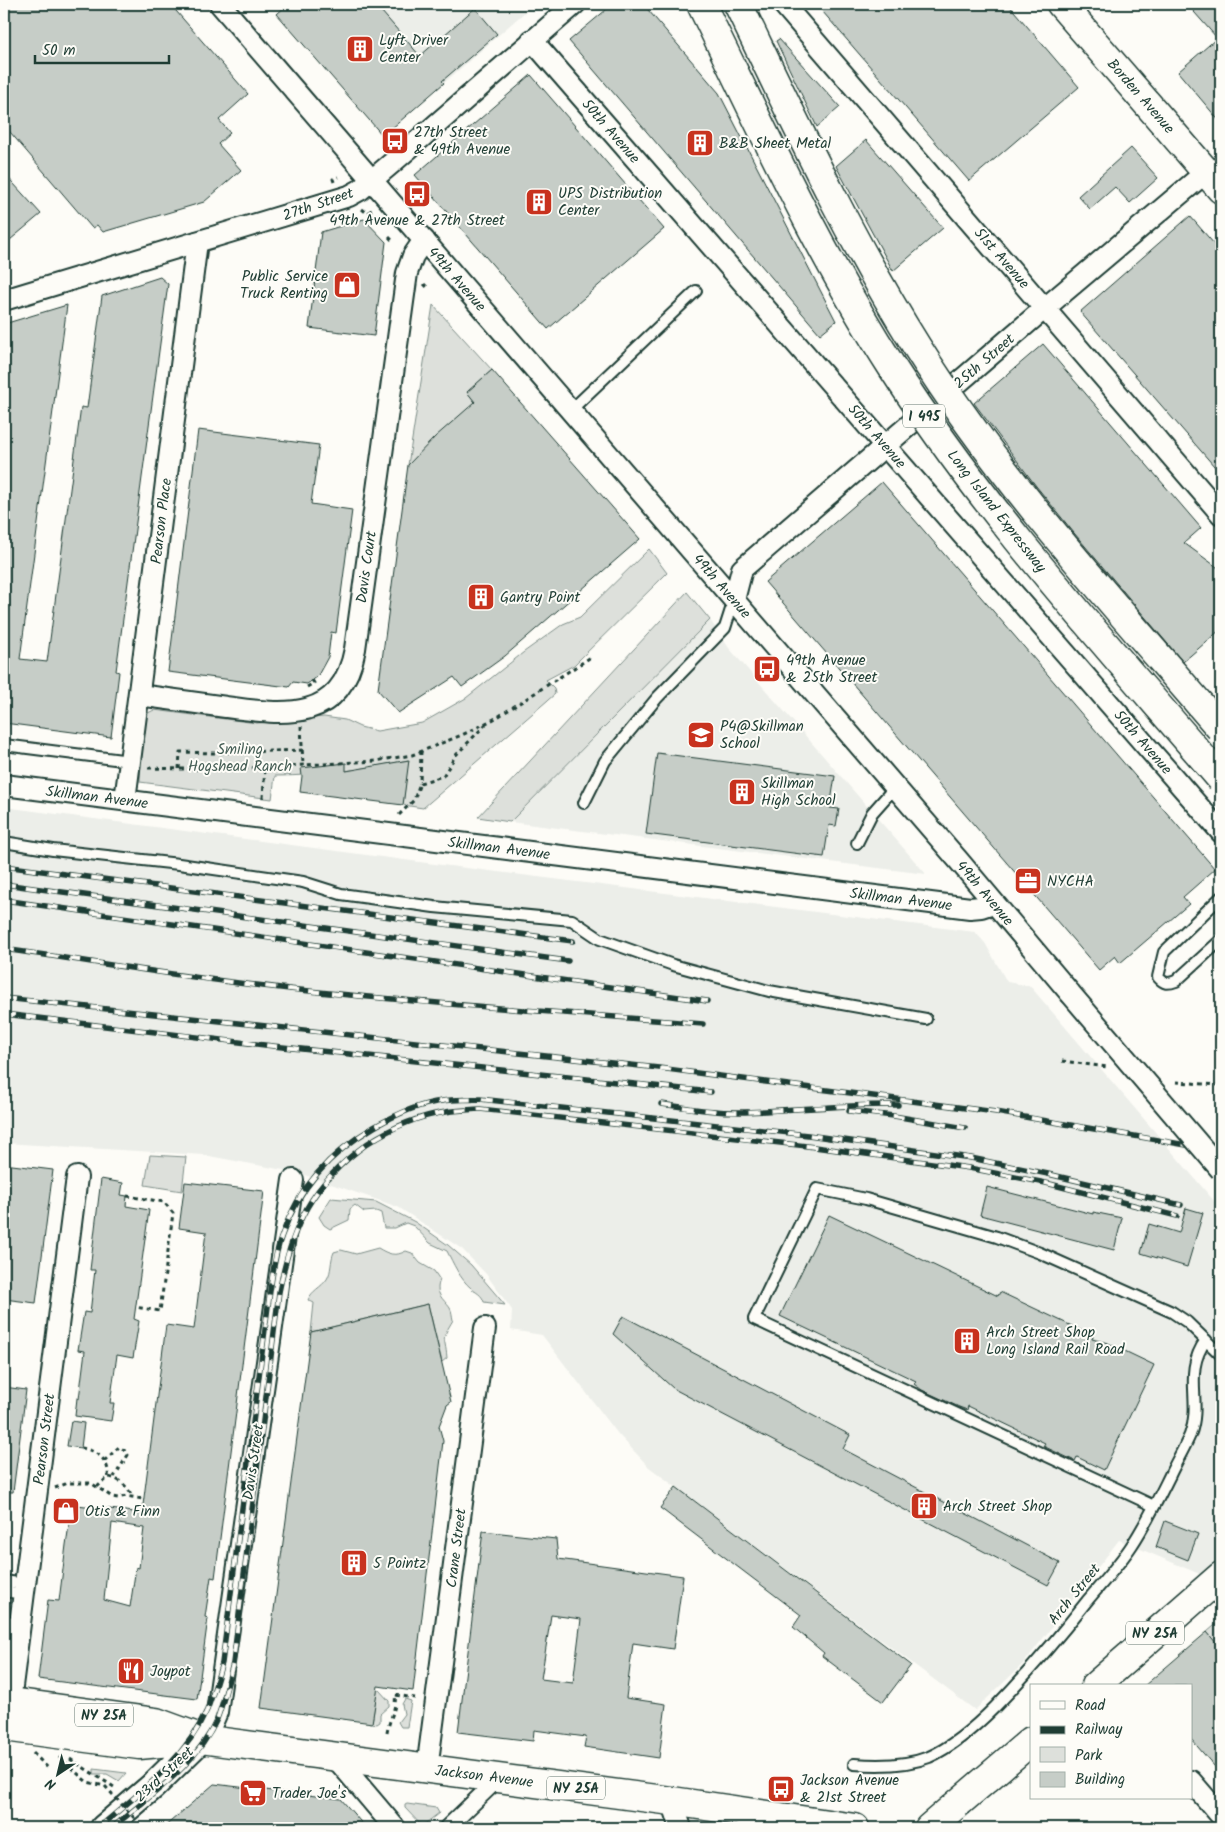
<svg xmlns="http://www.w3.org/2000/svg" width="1225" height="1832" font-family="Kalam,sans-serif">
<rect width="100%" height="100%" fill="#fdfcf7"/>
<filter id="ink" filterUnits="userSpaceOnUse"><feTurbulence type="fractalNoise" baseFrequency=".02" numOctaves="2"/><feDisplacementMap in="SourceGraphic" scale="10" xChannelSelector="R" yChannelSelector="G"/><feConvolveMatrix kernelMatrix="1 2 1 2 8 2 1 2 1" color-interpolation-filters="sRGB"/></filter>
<g filter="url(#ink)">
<g fill="#eceee9">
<path d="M375,4H534L444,83Z"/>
<path d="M710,620L729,648L926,874L510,822Z"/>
<path d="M4,807L442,865L975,932L985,943L1007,982L1030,986L1221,1209V1583L1119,1540L1024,1663L975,1710L649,1467L618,1434L542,1335L511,1330L512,1310L486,1274L462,1249L398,1207L299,1173L204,1155L4,1143Z"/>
</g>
<g fill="#dde0db" stroke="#7e8e88">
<path d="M433,305L492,370L467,392L475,402L408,465Z"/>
<path d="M649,549L667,573L574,665L546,680L554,688L555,694L423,808L403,805L408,760C364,769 321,776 275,776L272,799L140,782L143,722L146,714L154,710L257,723L324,717L345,720L360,727L377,731L422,723L466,698L524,652L563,624L580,617Z"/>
<path d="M687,592L710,620L510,822L478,817Z"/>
<path d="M150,1155L186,1157L182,1191L145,1185Z"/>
<path d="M331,1198L376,1202L415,1222L448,1245L471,1265L505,1305L484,1302C482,1294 476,1293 471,1288C460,1279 453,1263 447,1251L430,1243L414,1226L406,1223L395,1228H384L381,1213L376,1211L364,1212L355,1205L350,1209L349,1220L330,1229L324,1225L319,1217Z"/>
<path d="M378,1248C388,1254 395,1257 406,1251L412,1253L420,1263L434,1271L440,1280C434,1294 443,1298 450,1308C452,1311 452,1316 453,1320C440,1342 445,1334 447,1358L442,1362L428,1304L311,1332L314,1303L308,1300C312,1290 321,1288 327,1279C332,1271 330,1261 334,1252L341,1250L356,1254Z"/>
<path d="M1221,1620V1649L1207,1632Z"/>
<path d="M377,1690H379L389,1701V1706L380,1714V1722L377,1724L372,1723Z"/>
<path d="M405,1699L411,1701L407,1727H401L398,1722L404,1714L402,1704Z"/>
<path d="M94,1769L126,1773L119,1781L107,1774H94Z"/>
<path d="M407,1804L436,1808L439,1813L422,1826L405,1808V1805Z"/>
</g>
<g fill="#c6cdc7" stroke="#1f3d34" fill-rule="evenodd">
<path d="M4,4H170L248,94L219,120L230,133L218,144L241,170L204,202L103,232L97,225L92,228L4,125Z"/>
<path d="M288,4H375L420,56L475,8L497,34L442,81L444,83L383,136L277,14Z"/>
<path d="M613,4H643L719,93L836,321L820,334L569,41Z"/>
<path d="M816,4H1008L1079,87L969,181Z"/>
<path d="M1187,4H1221V123L1178,72L1217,38Z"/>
<path d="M779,39L840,107L817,127L776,41Z"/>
<path d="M531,75L664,229L548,329L415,175Z"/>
<path d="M866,140L943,228L893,271L836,166Z"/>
<path d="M1131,148L1158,178L1130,203L1115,187L1090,209L1078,196Z"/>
<path d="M4,173L41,214L4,245Z"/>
<path d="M1190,216L1221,252V474L1080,312Z"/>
<path d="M364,219L386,242L374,336L309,328L321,232Z"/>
<path d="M160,277L168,284L116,671L119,672L111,737L4,723V324L67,305L20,659L47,662L81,407L87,408L102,296Z"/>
<path d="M1043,344L1201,528L1184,543L1221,570V629L1183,662L1074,533L1036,486L974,403Z"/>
<path d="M492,370L640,539L505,656L462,687L454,677L398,713L378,690L408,465L435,437L475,402L467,392Z"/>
<path d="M198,430L319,445L311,504L352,510L336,633L331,632L328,657L317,677L307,684L293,682L289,687L168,672Z"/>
<path d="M882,482L1215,869L1183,897L1189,904L1120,963L1115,956L1099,970L765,582Z"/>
<path d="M657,753L835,776L830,808L839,809L836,826L829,825L824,857L646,834Z"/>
<path d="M409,760L403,805L300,792L302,776L301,768L346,763V771Z"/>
<path d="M4,1164L53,1170L36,1303L4,1299Z"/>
<path d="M101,1179L123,1183L121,1195L127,1196L126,1206L149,1210L134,1319L139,1321L133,1358L117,1355L110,1403H114L111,1421L75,1416L77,1398L79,1399L85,1351L78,1350L84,1312L90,1313L95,1270H90Z"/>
<path d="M185,1182L264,1191L215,1578L211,1577L205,1617L208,1618L197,1699L38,1679L48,1600L59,1601L66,1545L70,1518L59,1517L61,1503L142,1513L166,1325L194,1329L206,1232L179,1228ZM112,1523L144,1528L139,1568L136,1567L130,1607L104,1600Z"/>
<path d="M987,1187L1093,1214V1212L1122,1218L1114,1250L980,1215Z"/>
<path d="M1186,1208L1203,1213L1187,1267L1141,1253L1149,1224L1179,1233Z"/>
<path d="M829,1215L998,1296L1000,1292L1093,1336L1092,1339L1108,1343L1154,1365L1104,1470L1077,1457L1075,1461L1043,1446L1045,1443L968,1406L967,1410L959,1407L922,1390L914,1384L916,1381L780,1316Z"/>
<path d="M428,1304L451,1402L447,1405L439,1426L443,1441L413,1691L378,1686L372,1723L261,1708L311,1332Z"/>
<path d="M623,1316L850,1435L843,1449L1060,1563L1048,1585L674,1389L613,1334Z"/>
<path d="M4,1387L26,1390L13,1492H4Z"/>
<path d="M71,1421L84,1423L81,1448L67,1446Z"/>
<path d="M676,1487L911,1665L883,1702L822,1656L824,1653L793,1627L801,1615L660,1508Z"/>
<path d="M1165,1521L1198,1534L1188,1560L1156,1547Z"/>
<path d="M483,1531L556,1539L558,1559L683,1576L673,1649L633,1643L626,1698L666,1704L659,1758L584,1747L586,1737L534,1730L533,1741L458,1732ZM551,1615L581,1619L573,1683L541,1679Z"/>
<path d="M1207,1632L1221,1649V1774L1191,1739V1686H1144Z"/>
<path d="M214,1784L341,1799L366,1828H163Z"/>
</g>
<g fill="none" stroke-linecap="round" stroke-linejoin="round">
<g stroke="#1f3d34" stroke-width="14">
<g id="service">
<path d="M571,410L696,291"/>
<path d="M4,745L130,761"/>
<path d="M584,803L605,761L657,698L725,628L734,600"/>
<path d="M4,842L53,850L179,864L303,882L341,894L434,907L572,920L600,939L673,965L769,991L926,1019"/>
<path d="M857,843L872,813L895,787"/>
<path d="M1221,897L1164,952L1158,977C1164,984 1168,984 1176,981L1221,940"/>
<path d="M1154,1506L754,1319L817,1189L866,1199L997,1237L1040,1253L1172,1312L1187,1322L1221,1355"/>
<path d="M4,1581L25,1584"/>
<path d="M4,1591L24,1594"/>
<path d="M4,1621L20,1623"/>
<path d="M854,1764C879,1766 906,1766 929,1757C954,1746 976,1726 995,1707C1028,1673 1058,1638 1087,1601C1102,1583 1119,1565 1132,1545C1146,1524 1158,1499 1170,1475C1176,1462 1184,1449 1190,1435C1203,1401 1182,1373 1206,1340"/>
</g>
</g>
<g stroke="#1f3d34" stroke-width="19">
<path id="pedestrian" d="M447,1828L499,1778"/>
</g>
<g stroke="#1f3d34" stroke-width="24">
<g id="minor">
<path d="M220,4L959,861L1070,993"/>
<path d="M783,4L1221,514"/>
<path d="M532,40L1221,832"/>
<path d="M4,300L349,196L360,190L392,163L575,4"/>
<path d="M734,600L742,569L1045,308L1206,172"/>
<path d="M139,695C168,699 197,703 226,707C285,715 341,723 355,649L407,273L413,256L424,240"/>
<path d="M4,785L970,908L981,907L993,903"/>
<path d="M125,800L197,242"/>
<path d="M10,1702L77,1177"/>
<path d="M201,1739L211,1726L217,1712L293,1180"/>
<path d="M335,1757L395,1828"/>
<path d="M427,1769L485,1328"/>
<path d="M1191,1781L1221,1816"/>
<path d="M672,1801L681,1828"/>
</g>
</g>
<g stroke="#1f3d34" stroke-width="30">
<path id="tertiary" d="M104,1828L153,1786L201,1739"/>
</g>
<g stroke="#1f3d34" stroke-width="31">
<path id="secondary" d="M1061,4L1221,189"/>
</g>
<g stroke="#1f3d34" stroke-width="31">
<g id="primary">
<path d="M1095,1686L1221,1576"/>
<path d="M4,1701L156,1722L197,1737"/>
<path d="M4,1727L139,1745L201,1739L672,1801L855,1828"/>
<path d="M929,1828L1031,1741"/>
</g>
</g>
<g stroke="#1f3d34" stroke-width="3" stroke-dasharray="4 4" stroke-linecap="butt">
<path d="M334,182L333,179L338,177"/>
<path d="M362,209L367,213L372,210"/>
<path d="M389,237L394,242"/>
<path d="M424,284L429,289"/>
<path d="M307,687L314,683L312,680"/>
<path d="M301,726L303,765"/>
<path d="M421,751L420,783L443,776L456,755L486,724"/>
<path d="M148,768L216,770L375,761L412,755L462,735L496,718L591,657"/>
<path d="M179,769L180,752L212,753L303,750"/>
<path d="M263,798L265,767"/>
<path d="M399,815L414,800L420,783"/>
<path d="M1062,1061L1107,1067"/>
<path d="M1176,1082L1219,1085"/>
<path d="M127,1196L164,1202L173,1213L160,1311L135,1307"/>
<path d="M81,1448C96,1450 110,1460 108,1477"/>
<path d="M104,1461L119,1447L124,1450L128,1455L114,1477"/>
<path d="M97,1487L108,1477C119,1478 127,1486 132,1496"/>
<path d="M55,1488L68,1483H91L112,1497L118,1498L126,1496L143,1499"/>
<path d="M387,1733C389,1719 397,1709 395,1695L415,1698"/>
<path d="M33,1753L48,1768"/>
<path d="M59,1757L87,1782L105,1786"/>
<path d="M70,1759L114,1787"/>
</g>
<use href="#service" stroke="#fdfcf7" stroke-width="10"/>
<use href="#pedestrian" stroke="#fdfcf7" stroke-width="15"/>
<use href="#minor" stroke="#fdfcf7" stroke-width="20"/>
<use href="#tertiary" stroke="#fdfcf7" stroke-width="26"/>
<use href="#secondary" stroke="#fdfcf7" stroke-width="28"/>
<use href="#primary" stroke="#fdfcf7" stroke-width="28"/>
<g stroke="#1f3d34" stroke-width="5.5">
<g id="rail">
<path d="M4,866L573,941"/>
<path d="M4,884L568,961"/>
<path d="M4,900L707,1001"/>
<path d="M4,949C96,962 188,978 281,988C422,1004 563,1012 703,1024"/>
<path d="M4,998L659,1068L996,1112L1221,1151"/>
<path d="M4,1014L273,1046L711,1092"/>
<path d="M661,1104C689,1108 716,1113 745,1112C796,1110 847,1104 898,1105"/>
<path d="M849,1111L894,1116L965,1128"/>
<path d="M98,1828C138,1794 185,1760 207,1710C213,1695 217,1679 222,1663L270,1291C273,1272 275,1253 282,1235C299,1187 331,1152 374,1127C395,1115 418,1104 442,1101C454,1099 467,1100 480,1099L808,1135L971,1158L1048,1174L1181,1205"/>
<path d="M112,1828C149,1796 197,1765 217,1719C224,1701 228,1682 233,1663L279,1292C292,1225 311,1184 368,1143C391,1128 419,1116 446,1112C457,1110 468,1110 480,1109L807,1146L969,1168L1046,1183L1177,1216"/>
</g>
</g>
<use href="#rail" stroke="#fdfcf7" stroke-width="4" stroke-dasharray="11" stroke-linecap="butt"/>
<g stroke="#1f3d34" stroke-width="24" stroke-linecap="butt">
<path id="minor-bridge" d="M1070,993L1221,1170"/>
</g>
<g stroke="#1f3d34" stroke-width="31" stroke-linecap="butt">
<g id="motorway-bridge">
<path d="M701,4C761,126 818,252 892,367C987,515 1107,645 1221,779"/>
<path d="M738,4C794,120 848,237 917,347C1004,485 1115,605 1221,729"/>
</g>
</g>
<path stroke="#1f3d34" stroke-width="3" stroke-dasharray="4 4" stroke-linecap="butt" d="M105,1786L136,1820"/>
<use href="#minor-bridge" stroke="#fdfcf7" stroke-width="20"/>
<use href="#motorway-bridge" stroke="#fdfcf7" stroke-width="28"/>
</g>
</g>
<defs>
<g id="building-square" transform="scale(1.4375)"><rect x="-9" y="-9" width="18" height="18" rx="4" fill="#c8321e" stroke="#fdfcf7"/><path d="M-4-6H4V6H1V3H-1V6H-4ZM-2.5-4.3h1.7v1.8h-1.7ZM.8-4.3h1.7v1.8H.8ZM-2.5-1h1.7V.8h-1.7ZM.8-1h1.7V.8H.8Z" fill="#fff"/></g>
<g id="bus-square" transform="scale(1.4375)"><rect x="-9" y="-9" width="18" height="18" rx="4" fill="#c8321e" stroke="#fdfcf7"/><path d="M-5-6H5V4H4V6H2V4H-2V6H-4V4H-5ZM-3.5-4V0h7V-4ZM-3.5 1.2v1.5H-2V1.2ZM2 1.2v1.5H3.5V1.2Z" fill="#fff"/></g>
<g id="shop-square" transform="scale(1.4375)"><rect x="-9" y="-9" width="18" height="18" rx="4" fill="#c8321e" stroke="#fdfcf7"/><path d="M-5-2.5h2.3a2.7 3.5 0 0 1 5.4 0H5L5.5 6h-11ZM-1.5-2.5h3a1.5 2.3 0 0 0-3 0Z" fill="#fff"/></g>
<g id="school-square" transform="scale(1.4375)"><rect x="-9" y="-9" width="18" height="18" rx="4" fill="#c8321e" stroke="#fdfcf7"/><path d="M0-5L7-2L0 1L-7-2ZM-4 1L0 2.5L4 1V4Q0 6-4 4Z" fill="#fff"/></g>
<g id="office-square" transform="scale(1.4375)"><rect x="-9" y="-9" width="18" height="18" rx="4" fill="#c8321e" stroke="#fdfcf7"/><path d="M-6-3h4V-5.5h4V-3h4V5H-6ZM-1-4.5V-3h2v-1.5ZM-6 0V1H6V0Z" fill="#fff"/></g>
<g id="restaurant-square" transform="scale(1.4375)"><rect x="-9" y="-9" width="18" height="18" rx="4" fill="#c8321e" stroke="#fdfcf7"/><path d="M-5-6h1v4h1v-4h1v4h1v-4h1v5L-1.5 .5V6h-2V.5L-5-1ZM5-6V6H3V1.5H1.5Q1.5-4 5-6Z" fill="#fff"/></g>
<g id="supermarket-square" transform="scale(1.4375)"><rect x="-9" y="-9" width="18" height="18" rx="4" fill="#c8321e" stroke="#fdfcf7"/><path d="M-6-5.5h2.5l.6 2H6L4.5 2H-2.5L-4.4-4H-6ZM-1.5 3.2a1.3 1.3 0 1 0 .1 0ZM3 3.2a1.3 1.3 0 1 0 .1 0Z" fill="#fff"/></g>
</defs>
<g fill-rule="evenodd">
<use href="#building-square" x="360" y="49"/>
<use href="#bus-square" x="395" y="141"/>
<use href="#building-square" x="700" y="143"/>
<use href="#bus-square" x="417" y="194"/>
<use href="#building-square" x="539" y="202"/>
<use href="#shop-square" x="347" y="285"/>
<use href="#building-square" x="481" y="597"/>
<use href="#bus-square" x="767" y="669"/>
<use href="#school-square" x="701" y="735"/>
<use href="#building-square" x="742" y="792"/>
<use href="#office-square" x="1028" y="881"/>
<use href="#building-square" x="967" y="1341"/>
<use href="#building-square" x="924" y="1506"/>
<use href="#shop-square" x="66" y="1511"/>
<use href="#building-square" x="354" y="1563"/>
<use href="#restaurant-square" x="131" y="1671"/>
<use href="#bus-square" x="781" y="1789"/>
<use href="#supermarket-square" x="253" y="1793"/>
</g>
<g text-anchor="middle" stroke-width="4" stroke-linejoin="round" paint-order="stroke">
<g fill="#fdfcf7" stroke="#62766e" stroke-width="1">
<rect x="903" y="404.5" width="42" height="23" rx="4"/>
<rect x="1126" y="1621.5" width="58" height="23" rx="4"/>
<rect x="75" y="1703.5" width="58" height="23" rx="4"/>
<rect x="547" y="1776.5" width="58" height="23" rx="4"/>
</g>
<g font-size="14" font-weight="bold" fill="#1f3d34">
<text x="924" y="421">I 495</text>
<text x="1155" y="1638">NY 25A</text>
<text x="104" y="1720">NY 25A</text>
<text x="576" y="1793">NY 25A</text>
</g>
<g font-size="15" fill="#1f3d34" stroke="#fdfcf7" text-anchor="start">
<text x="379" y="45">Lyft Driver<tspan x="379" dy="17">Center</tspan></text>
<text x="414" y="137">27th Street<tspan x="414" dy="17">&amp; 49th Avenue</tspan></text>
<text x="719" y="148">B&amp;B Sheet Metal</text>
<text x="558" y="198">UPS Distribution<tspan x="558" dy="17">Center</tspan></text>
<text x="417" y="225" text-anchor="middle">49th Avenue &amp; 27th Street</text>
<text x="328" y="281" text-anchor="end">Public Service<tspan x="328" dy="17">Truck Renting</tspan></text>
<text x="500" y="602">Gantry Point</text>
<text x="786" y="665">49th Avenue<tspan x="786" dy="17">&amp; 25th Street</tspan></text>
<text x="720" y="731">P4@Skillman<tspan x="720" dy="17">School</tspan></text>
<text x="761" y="788">Skillman<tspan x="761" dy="17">High School</tspan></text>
<text x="1047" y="886">NYCHA</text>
<text x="986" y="1337">Arch Street Shop<tspan x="986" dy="17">Long Island Rail Road</tspan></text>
<text x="943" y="1511">Arch Street Shop</text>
<text x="85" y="1516">Otis &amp; Finn</text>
<text x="373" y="1568">5 Pointz</text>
<text x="150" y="1676">Joypot</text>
<text x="800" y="1785">Jackson Avenue<tspan x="800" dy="17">&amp; 21st Street</tspan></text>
<text x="272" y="1798">Trader Joe's</text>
</g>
<g font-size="15" fill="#1f3d34" stroke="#fdfcf7">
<text transform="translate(1141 96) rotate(49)" y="5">Borden Avenue</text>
<text transform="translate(611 131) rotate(49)" y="5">50th Avenue</text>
<text transform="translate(318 204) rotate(-19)" y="5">27th Street</text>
<text transform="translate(1002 258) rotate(49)" y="5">51st Avenue</text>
<text transform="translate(457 279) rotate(49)" y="5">49th Avenue</text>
<text transform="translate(984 361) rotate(-41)" y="5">25th Street</text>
<text transform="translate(877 436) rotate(49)" y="5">50th Avenue</text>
<text transform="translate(997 511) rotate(52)" y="5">Long Island Expressway</text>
<text transform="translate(161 521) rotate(-83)" y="5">Pearson Place</text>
<text transform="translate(366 567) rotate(-82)" y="5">Davis Court</text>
<text transform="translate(722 586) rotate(49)" y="5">49th Avenue</text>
<text transform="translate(1143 742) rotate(49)" y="5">50th Avenue</text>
<text transform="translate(97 797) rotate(7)" y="5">Skillman Avenue</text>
<text transform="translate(499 848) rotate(7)" y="5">Skillman Avenue</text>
<text transform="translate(985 893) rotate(50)" y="5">49th Avenue</text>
<text transform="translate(901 899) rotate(7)" y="5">Skillman Avenue</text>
<text transform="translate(44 1439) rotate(-83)" y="5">Pearson Street</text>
<text transform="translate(253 1462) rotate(-82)" y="5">Davis Street</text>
<text transform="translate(456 1548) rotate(-83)" y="5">Crane Street</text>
<text transform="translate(1074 1594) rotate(-51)" y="5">Arch Street</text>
<text transform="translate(164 1774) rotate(-43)" y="5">23rd Street</text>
<text transform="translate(484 1776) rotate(7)" y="5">Jackson Avenue</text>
</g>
<g font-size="15" fill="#455e55" stroke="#fdfcf7">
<text x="240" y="754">Smiling<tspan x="240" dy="17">Hogshead Ranch</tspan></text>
</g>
</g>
<rect width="1225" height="1832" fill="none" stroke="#fdfcf7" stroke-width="20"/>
<rect x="10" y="10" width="1205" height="1812" fill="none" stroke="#1f3d34" stroke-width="2" filter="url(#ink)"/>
<rect x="1030" y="1684" width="162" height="115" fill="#fdfcf7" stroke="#a4b0a9"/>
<rect x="1040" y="1701" width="25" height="8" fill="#fdfcf7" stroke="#a4b0a9"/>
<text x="1075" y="1710" font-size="15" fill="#1f3d34">Road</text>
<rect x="1040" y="1726" width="25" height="8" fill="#1f3d34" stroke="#a4b0a9"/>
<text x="1075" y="1734" font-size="15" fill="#1f3d34">Railway</text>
<rect x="1040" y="1747" width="25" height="15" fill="#dde0db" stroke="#a4b0a9"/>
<text x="1075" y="1760" font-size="15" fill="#1f3d34">Park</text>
<rect x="1040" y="1772" width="25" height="15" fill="#c6cdc7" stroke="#a4b0a9"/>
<text x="1075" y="1784" font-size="15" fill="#1f3d34">Building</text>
<g transform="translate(58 1774) rotate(215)" stroke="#fdfcf7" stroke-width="4" paint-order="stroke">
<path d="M0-4L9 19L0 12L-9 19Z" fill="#1f3d34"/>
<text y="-8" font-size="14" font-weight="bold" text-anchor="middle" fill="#1f3d34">N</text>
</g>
<path d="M35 55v8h134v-8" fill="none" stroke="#1f3d34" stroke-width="2.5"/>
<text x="42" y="55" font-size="15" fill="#1f3d34" stroke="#fdfcf7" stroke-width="4" paint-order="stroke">50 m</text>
</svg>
